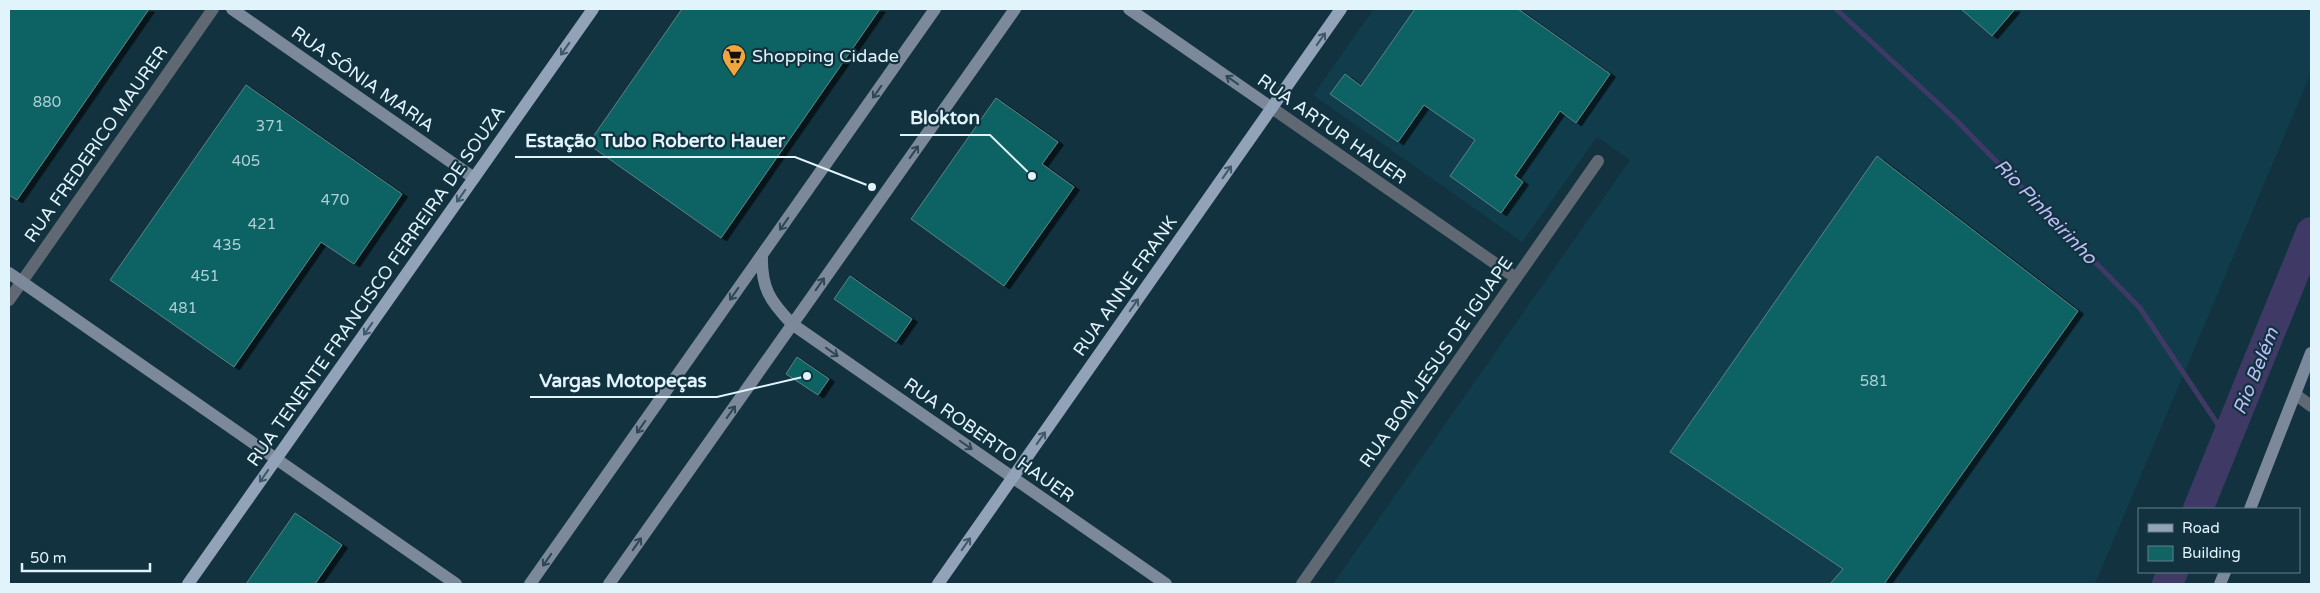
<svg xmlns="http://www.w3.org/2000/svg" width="2320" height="593" font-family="'Varela Round',sans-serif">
<defs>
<filter id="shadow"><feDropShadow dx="5.5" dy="3" stdDeviation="0" flood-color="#0009"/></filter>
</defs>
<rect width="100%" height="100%" fill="#11323e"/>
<path fill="#113c4c" d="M1374,9H2311V73L2095,584H1333L1630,160L1597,137L1522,242L1313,95Z"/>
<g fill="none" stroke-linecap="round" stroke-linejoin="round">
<path stroke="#3e3a65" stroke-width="5" d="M1836,9L1954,118L2140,308L2227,438"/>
<g stroke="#3e3a65" stroke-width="30">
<path d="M2198,509L2311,232"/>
<path d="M2167,584L2173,572"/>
</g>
</g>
<g fill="#106464" stroke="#5b8282" filter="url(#shadow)">
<path d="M9,9H149L17,200L9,195Z"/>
<path d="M682,9H880L721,238L588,144Z"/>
<path d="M1415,9H1518L1610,74L1576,123L1560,111L1515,176L1523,182L1501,213L1450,176L1475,140L1450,123L1424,105L1398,142L1330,94L1345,74L1361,86Z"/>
<path d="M1961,9H2015L1992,36Z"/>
<path d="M246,85L402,194L354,264L321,242L234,367L110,280Z"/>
<path d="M996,98L1058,142L1042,164L1074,187L1004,286L911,219Z"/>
<path d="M1877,156L2078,311L1884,584H1830L1843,569L1670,452Z"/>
<path d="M850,276L912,319L896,342L834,299Z"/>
<path d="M797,357L829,379L818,395L786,374Z"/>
<path d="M295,513L342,545L315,584H246Z"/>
</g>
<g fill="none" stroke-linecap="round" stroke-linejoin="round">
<g stroke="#606873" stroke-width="12">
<path d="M1272,108L1516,278"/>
<path d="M9,300L213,9"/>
<path d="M2295,394L2311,406"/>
<path d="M1302,584L1598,161"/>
</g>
<g stroke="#7c899a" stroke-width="12">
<path d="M232,9L474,178"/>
<path d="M1129,9L1272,108"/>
<path d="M762,255C761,288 770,301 792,324L1166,584"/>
<path d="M9,273L456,584"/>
<path d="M2250,509L2311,353"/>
<path d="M530,584L935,9"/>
<path d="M609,584L1015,9"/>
<path d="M2220,584L2225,572"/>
</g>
<g stroke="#92a2b8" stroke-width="12">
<path d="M188,584L593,9"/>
<path d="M938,584L1341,9"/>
</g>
</g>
<defs><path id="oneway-shaft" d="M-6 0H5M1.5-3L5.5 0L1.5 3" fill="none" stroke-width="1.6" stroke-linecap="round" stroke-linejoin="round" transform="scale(1.25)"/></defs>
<g stroke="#3e5969">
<use href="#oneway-shaft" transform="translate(1321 39) rotate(-55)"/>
<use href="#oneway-shaft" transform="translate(565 49) rotate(125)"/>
<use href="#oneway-shaft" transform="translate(1227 172) rotate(-55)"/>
<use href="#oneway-shaft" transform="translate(461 196) rotate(125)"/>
<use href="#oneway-shaft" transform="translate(1134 305) rotate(-55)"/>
<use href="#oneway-shaft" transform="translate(368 329) rotate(125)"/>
<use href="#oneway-shaft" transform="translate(1041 438) rotate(-55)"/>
<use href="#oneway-shaft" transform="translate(264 476) rotate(125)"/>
<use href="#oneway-shaft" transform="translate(966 544) rotate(-55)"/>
</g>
<g stroke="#2c4855">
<use href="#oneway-shaft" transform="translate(1232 80) rotate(-145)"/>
<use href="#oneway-shaft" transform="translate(877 92) rotate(125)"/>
<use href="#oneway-shaft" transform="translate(914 152) rotate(-55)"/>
<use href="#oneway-shaft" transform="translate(784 224) rotate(125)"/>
<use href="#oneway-shaft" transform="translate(820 284) rotate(-55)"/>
<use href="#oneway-shaft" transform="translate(734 294) rotate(125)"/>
<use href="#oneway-shaft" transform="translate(832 352) rotate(35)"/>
<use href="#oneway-shaft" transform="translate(731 412) rotate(-55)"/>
<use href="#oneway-shaft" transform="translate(641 427) rotate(125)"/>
<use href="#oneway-shaft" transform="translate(966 445) rotate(35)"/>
<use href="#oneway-shaft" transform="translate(637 544) rotate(-55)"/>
<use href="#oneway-shaft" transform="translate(547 560) rotate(125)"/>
</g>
<defs>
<g id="supermarket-pin" transform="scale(1.25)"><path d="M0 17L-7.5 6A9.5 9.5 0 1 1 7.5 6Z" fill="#efa73d" stroke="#11323e"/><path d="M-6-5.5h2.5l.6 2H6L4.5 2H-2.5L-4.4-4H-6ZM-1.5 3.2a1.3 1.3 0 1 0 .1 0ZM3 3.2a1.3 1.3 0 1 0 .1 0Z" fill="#111"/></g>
</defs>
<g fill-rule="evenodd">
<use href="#supermarket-pin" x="734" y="56"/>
</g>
<g text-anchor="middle" stroke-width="4.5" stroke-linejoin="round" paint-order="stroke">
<g font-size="15" fill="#adcfd5">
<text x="47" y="107">880</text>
<text x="270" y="131">371</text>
<text x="246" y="166">405</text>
<text x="335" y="205">470</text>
<text x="262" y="229">421</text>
<text x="227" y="250">435</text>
<text x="205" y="281">451</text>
<text x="183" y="313">481</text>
<text x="1874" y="386">581</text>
</g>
<g font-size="18" fill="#e1f3fb" stroke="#11323e" text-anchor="start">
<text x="752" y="62">Shopping Cidade</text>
</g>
<g font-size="18" fill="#e1f3fb" stroke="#11323e">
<text transform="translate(363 79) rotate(35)" y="6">RUA SÔNIA MARIA</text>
<text transform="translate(1332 129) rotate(35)" y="6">RUA ARTUR HAUER</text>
<text transform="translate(96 144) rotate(-55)" y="6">RUA FREDERICO MAURER</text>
<text transform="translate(376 286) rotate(-55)" y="6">RUA TENENTE FRANCISCO FERREIRA DE SOUZA</text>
<text transform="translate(1125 286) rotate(-55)" y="6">RUA ANNE FRANK</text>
<text transform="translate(1436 362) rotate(-55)" y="6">RUA BOM JESUS DE IGUAPE</text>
<text transform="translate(989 440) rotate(35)" y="6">RUA ROBERTO HAUER</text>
</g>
<g font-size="19" font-style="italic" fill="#bfbdf8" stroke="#11323e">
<text transform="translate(2046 211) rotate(46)" y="7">Rio Pinheirinho</text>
<text transform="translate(2255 371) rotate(-68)" y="7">Rio Belém</text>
</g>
</g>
<path fill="none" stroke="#e1f3fb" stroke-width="2" d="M1032 176L990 135H900M872 187L795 157H515M807 376L717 397H530"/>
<g fill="#e1f3fb" stroke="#11323e" stroke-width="2">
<circle cx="1032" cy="176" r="5"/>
<circle cx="872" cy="187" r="5"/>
<circle cx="807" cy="376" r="5"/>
</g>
<g font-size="19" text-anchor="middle" font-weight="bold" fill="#e1f3fb" stroke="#11323e" stroke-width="4.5" stroke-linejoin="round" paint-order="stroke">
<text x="945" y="124">Blokton</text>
<text x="655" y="147">Estação Tubo Roberto Hauer</text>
<text x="623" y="387">Vargas Motopeças</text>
</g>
<rect width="2320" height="593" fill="none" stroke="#e1f3fb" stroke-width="20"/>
<rect x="2138" y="508" width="162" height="65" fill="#11323e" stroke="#647f8a"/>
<rect x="2148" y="524" width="25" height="8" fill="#92a2b8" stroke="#647f8a"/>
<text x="2182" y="533" font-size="15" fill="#e1f3fb">Road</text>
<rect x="2148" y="546" width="25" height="15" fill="#106464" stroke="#647f8a"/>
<text x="2182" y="558" font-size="15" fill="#e1f3fb">Building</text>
<path d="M22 563v8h128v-8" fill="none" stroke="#e1f3fb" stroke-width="2.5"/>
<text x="30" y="563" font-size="15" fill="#e1f3fb" stroke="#11323e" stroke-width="4" paint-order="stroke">50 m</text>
</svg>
